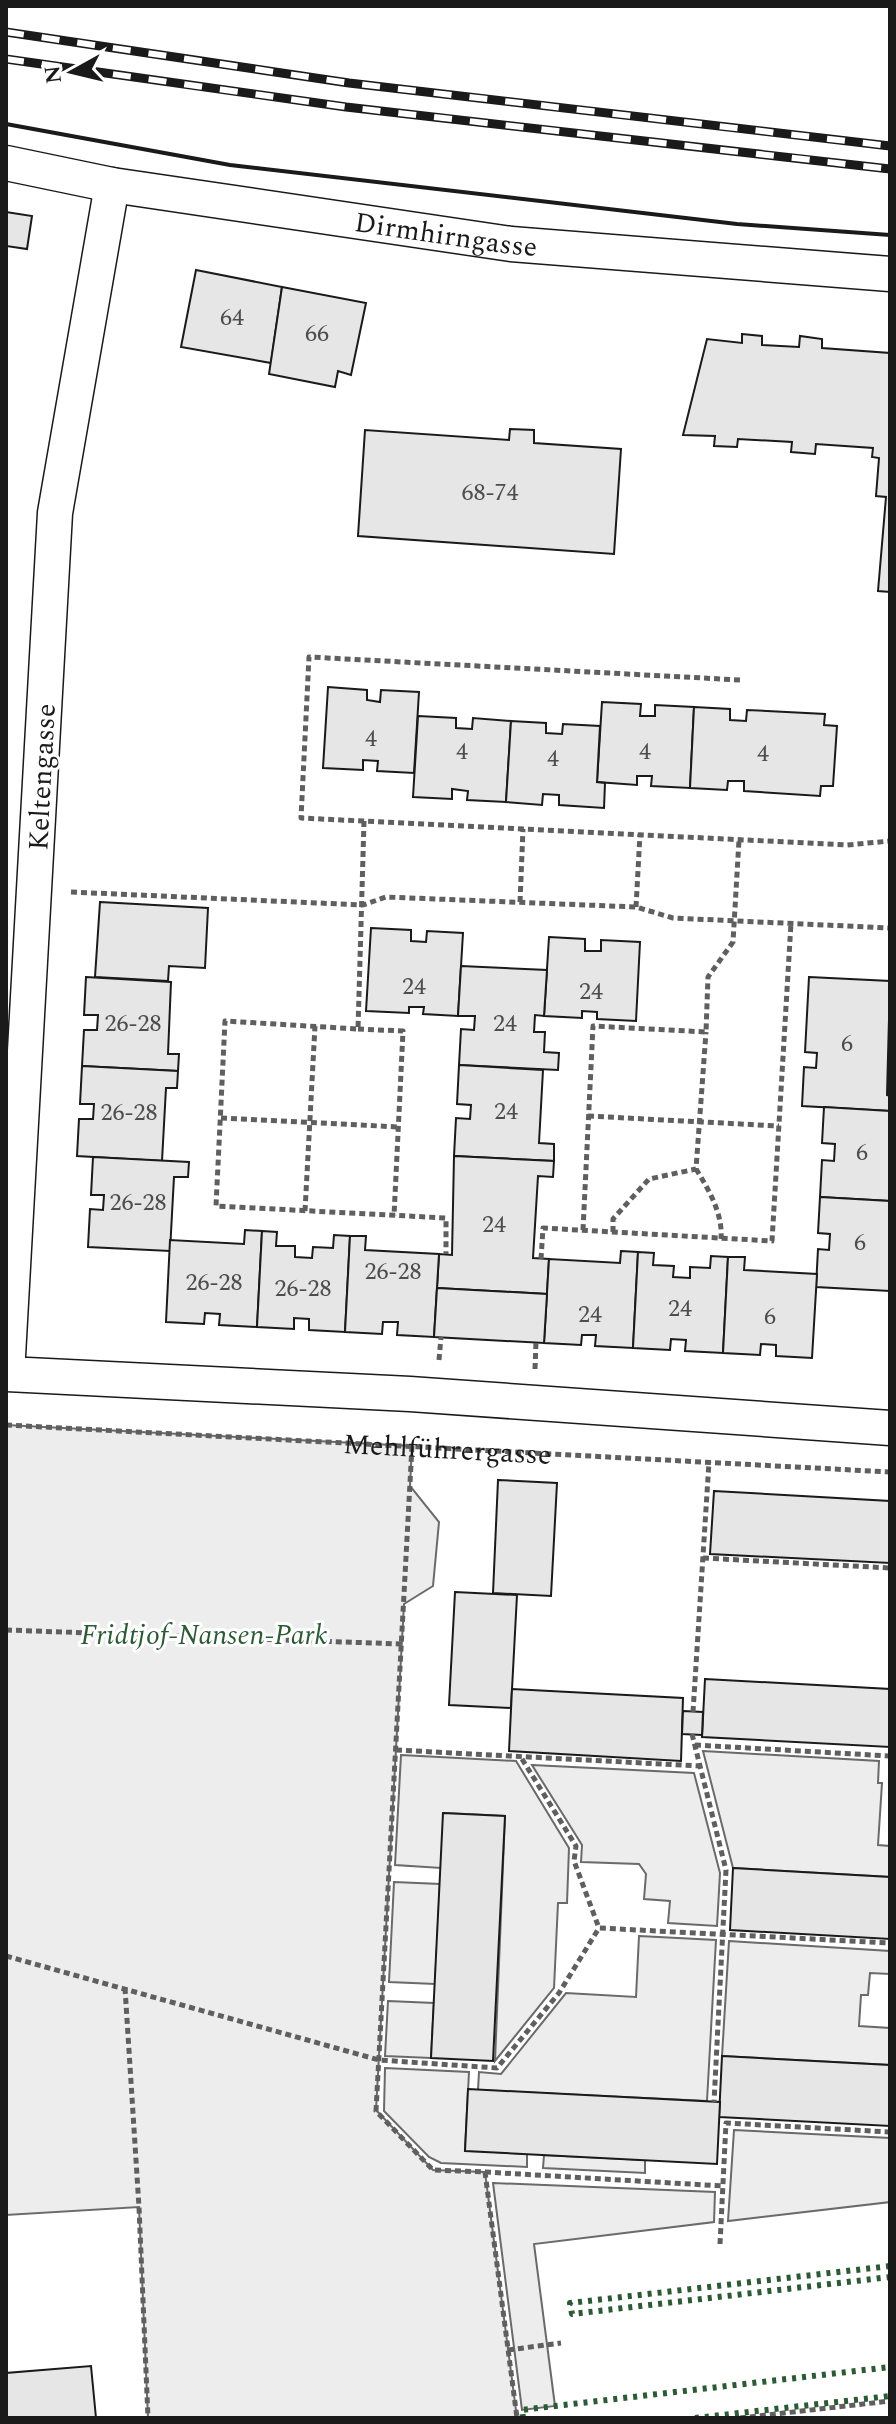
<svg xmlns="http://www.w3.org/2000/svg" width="896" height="2424" font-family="Spectral,serif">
<rect width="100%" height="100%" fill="#fff"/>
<g fill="#ededed" stroke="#6a6a6a" stroke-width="2">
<path d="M6,1425L412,1446L410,1486L439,1522L433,1586L404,1604L376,2110L433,2170L485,2172L517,2418H148L139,2207L6,2215Z"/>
<path d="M703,1751L879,1761L878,1783H882L878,1845L890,1846V1877L733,1868Z"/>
<path d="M401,1755L516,1761L569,1848L567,1903H558L554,1988L495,2061L505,1816L444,1813L441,1868L395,1865Z"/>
<path d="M532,1765L694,1773L720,1873L717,1926L668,1923L670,1901L644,1899L646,1874L639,1864L581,1862L582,1845Z"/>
<path d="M394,1882L440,1884L435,1984L389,1982Z"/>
<path d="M639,1936L716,1940L707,2101L478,2090L479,2072L501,2074L566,1993L636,1997Z"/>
<path d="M729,1941L890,1951V1974L870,1973L868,1995H861L859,2026L890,2028V2065L722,2056Z"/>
<path d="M388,2001L434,2003L431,2058L385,2056Z"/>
<path d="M385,2068L469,2072L465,2150L527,2154V2167L441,2163L429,2157L384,2111Z"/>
<path d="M734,2130L890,2138V2202L728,2221Z"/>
<path d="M544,2155L645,2160V2173L543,2168Z"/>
<path d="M493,2183L715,2192L714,2222L534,2244L555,2406L522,2410Z"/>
</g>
<g fill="#e6e6e6" stroke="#1a1a1a" stroke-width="2">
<path d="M6,212L32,216L27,249L6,246Z"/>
<path d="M196,270L282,287L271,363L181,347Z"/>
<path d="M282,287L366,303L351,375L338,371L335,387L269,374Z"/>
<path d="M742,334L762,336V345L799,347L800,336L822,339V348L890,353V592L878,591L886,497L876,496L879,458L872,457L873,448L816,444L815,454L791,452L792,442L738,439L737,447L714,446L715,436L683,435L707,339L742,343Z"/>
<path d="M510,429L534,430V443L621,449L614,554L358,536L365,430L509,440Z"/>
<path d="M328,687L367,690V700L380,702L381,690L419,692L414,773L377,771L378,761L363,760V770L323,768Z"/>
<path d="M602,702L641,704L640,716H655V705L694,707L690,788L651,786L652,776H637V785L597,782Z"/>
<path d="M694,707L730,709V720L746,721L747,710L825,714L824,725L837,726L833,786H821L820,796L744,791V781H728L727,790L690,788Z"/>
<path d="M418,716L456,718V728L472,729L473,718L511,721L506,802L467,800L468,791L452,789V799L413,797Z"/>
<path d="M511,721L546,723V733L562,734L563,724L600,726L597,782L605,783L604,808L559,805V795L543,794L542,805L506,802Z"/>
<path d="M100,902L208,908L205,968L169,966L168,981L95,977Z"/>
<path d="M371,928L411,930V941L426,942L427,931L463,933L458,1016L423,1014L424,1007H409V1013L366,1011Z"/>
<path d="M549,937L585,939V951H601V940L640,942L636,1021L597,1019V1012L582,1011V1018L544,1016Z"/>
<path d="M461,966L547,970L544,1016L535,1015L534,1032H545L544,1052L559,1053L558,1070L459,1065L461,1029L474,1030L475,1016H458Z"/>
<path d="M86,977L171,982L168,1054H179L178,1071L82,1066L84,1030H97L98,1015H84Z"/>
<path d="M809,977L890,981L887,1095L890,1096V1111L802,1106L804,1067L816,1068L817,1053L805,1052Z"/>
<path d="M459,1065L543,1070L539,1143L554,1144V1161L454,1156L456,1118L470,1119L471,1105L457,1104Z"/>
<path d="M82,1066L178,1071L177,1088H166L162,1161L77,1156L79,1119H93L94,1104H80Z"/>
<path d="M824,1107L890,1111V1201L820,1197L822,1160L834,1161L835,1144L822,1143Z"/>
<path d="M454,1156L554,1161L553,1177L538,1176L533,1258L549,1259L547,1294L437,1288L439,1254L452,1255Z"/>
<path d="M93,1157L189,1162L188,1177H174L170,1251L88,1247L90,1209L103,1210L104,1195H91Z"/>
<path d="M820,1197L890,1201V1291L816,1287L818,1249L829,1250L830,1234L818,1233Z"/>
<path d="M245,1230L262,1231L257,1327L219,1325L220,1314L205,1313L204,1324L166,1322L170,1240L244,1244Z"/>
<path d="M262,1231L277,1232L276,1246H295V1257L312,1258L313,1247L333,1248L334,1235L350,1236L345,1332L309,1330V1319L294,1318V1329L257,1327Z"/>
<path d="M350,1236H366L365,1250L439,1254L434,1337L397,1335L398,1322H383L382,1334L345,1332Z"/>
<path d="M621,1251L638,1252L633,1348L595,1346L596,1335H582L581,1345L544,1343L549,1259L620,1263Z"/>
<path d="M638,1252L654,1253L653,1265L674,1266L673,1277L690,1278V1267L710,1268L711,1256L728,1257L723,1353L685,1351L686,1340L671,1339L670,1350L633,1348Z"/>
<path d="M728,1257H745L744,1270L817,1274L812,1358L776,1356V1345L761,1344L760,1355L723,1353Z"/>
<path d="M437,1288L547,1294L544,1343L434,1337Z"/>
<path d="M498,1480L557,1483L551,1596L493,1593Z"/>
<path d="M714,1491L890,1501V1563L710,1554Z"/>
<path d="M455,1592L517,1595L511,1708L449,1705Z"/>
<path d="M705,1679L890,1689V1747L702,1737Z"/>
<path d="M512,1689L683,1698L681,1761L509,1751Z"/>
<path d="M683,1711L703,1712L702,1735L682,1734Z"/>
<path d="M443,1813L505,1816L493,2061L431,2058Z"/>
<path d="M733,1868L890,1877V1939L730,1930Z"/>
<path d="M722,2056L890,2065V2126L719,2117Z"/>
<path d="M468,2089L720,2102L717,2164L465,2151Z"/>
<path d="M91,2366L96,2418H6V2373Z"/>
</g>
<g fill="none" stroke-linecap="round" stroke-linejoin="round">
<g stroke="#1a1a1a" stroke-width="37">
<g id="street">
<path id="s2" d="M6,163L112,185L511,244L890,274"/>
<path d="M112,185L55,513L7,1374L410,1394L890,1428"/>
</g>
</g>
<g stroke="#5f5f5f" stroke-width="5" stroke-dasharray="6 4" stroke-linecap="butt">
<path d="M740,680L309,657L301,818L847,845L890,841"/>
<path d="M364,821L358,1029L225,1021L216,1206L446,1218V1254"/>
<path d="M71,892L363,905L386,897L636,907L673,918L890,928"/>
<path d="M520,902L523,829"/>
<path d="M636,907L640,834"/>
<path d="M358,1029L403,1031L394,1216"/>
<path d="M588,1116L779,1126"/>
<path d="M221,1118L399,1127"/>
<path d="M696,1169C709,1190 723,1214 721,1239"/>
<path d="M305,1211L315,1026"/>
<path d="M583,1230L593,1026L706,1032L708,977L733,942L739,840"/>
<path d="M613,1232V1219L649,1179L696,1169L706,1032"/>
<path d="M541,1259L543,1228L772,1241L791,923"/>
<path d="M439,1360L441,1337"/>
<path d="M535,1369L536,1342"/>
<path id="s1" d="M6,1425L890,1472"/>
<path d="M412,1446L376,2111L433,2170L485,2172L517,2418"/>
<path d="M703,1558L890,1568"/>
<path d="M6,1630L401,1644"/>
<path d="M693,1712L709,1462"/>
<path d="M692,1734L726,1870L714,2102"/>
<path d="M695,1745L890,1756"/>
<path d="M396,1750L700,1766"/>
<path d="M522,1759L576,1846L574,1861L599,1928"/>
<path d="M6,1956L379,2060L497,2068L559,1993L599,1928L890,1943"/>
<path d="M125,1988L139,2207L148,2418"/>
<path d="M485,2172L723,2186"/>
<path d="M720,2244L726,2123L890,2132"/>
<path d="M508,2350L561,2343"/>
<path d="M740,2418L890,2401"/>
</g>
<use href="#street" stroke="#fff" stroke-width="34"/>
<g stroke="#1a1a1a" stroke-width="9">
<g id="rail">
<path d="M6,32L349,83L890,146"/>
<path d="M6,59L346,107L890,169"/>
</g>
</g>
<use href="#rail" stroke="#fff" stroke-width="6" stroke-dasharray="18" stroke-linecap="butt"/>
<g stroke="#2b5a34" stroke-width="6" stroke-dasharray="4 6" stroke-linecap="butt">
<path d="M890,2266L570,2303L572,2314L890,2277"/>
<path d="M523,2418L522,2410L555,2406L890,2367"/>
<path d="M695,2418L890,2396"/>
</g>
<path stroke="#1a1a1a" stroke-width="2" stroke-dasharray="10 4" stroke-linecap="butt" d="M6,809V827"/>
<path stroke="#1a1a1a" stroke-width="4" d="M6,124L230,165L737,224L890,235"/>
</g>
<g text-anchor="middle" stroke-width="6" stroke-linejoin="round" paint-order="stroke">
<g font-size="24" fill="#4d4d4d">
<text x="232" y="325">64</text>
<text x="317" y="341">66</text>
<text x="490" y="500">68-74</text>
<text x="371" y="746">4</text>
<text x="462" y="759">4</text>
<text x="645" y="759">4</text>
<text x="763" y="761">4</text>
<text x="553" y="766">4</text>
<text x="414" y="994">24</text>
<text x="591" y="999">24</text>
<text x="133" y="1031">26-28</text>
<text x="505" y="1031">24</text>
<text x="847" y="1051">6</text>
<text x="506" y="1119">24</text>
<text x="129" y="1120">26-28</text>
<text x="862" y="1160">6</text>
<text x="138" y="1210">26-28</text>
<text x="494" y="1232">24</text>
<text x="860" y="1250">6</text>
<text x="393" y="1279">26-28</text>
<text x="214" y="1290">26-28</text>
<text x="303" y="1296">26-28</text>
<text x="680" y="1316">24</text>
<text x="590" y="1322">24</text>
<text x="770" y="1324">6</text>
</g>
<g font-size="28" fill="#1a1a1a" stroke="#fff">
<text dy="10" stroke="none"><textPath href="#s2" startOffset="446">Dirmhirngasse</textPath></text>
<text transform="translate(41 777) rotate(-87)" y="10">Keltengasse</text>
<text dy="10" stroke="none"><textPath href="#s1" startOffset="442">Mehlführergasse</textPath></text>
</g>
<g font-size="28" font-style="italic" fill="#2b5a34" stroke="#fff">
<text x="204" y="1644">Fridtjof-Nansen-Park</text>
</g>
</g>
<rect width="896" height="2424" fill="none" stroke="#1a1a1a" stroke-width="16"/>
<g transform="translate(72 72) rotate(262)" stroke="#ffffff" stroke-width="6" paint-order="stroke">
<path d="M0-6L14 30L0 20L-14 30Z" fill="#1a1a1a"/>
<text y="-12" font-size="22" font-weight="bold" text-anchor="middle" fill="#1a1a1a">N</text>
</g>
</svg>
